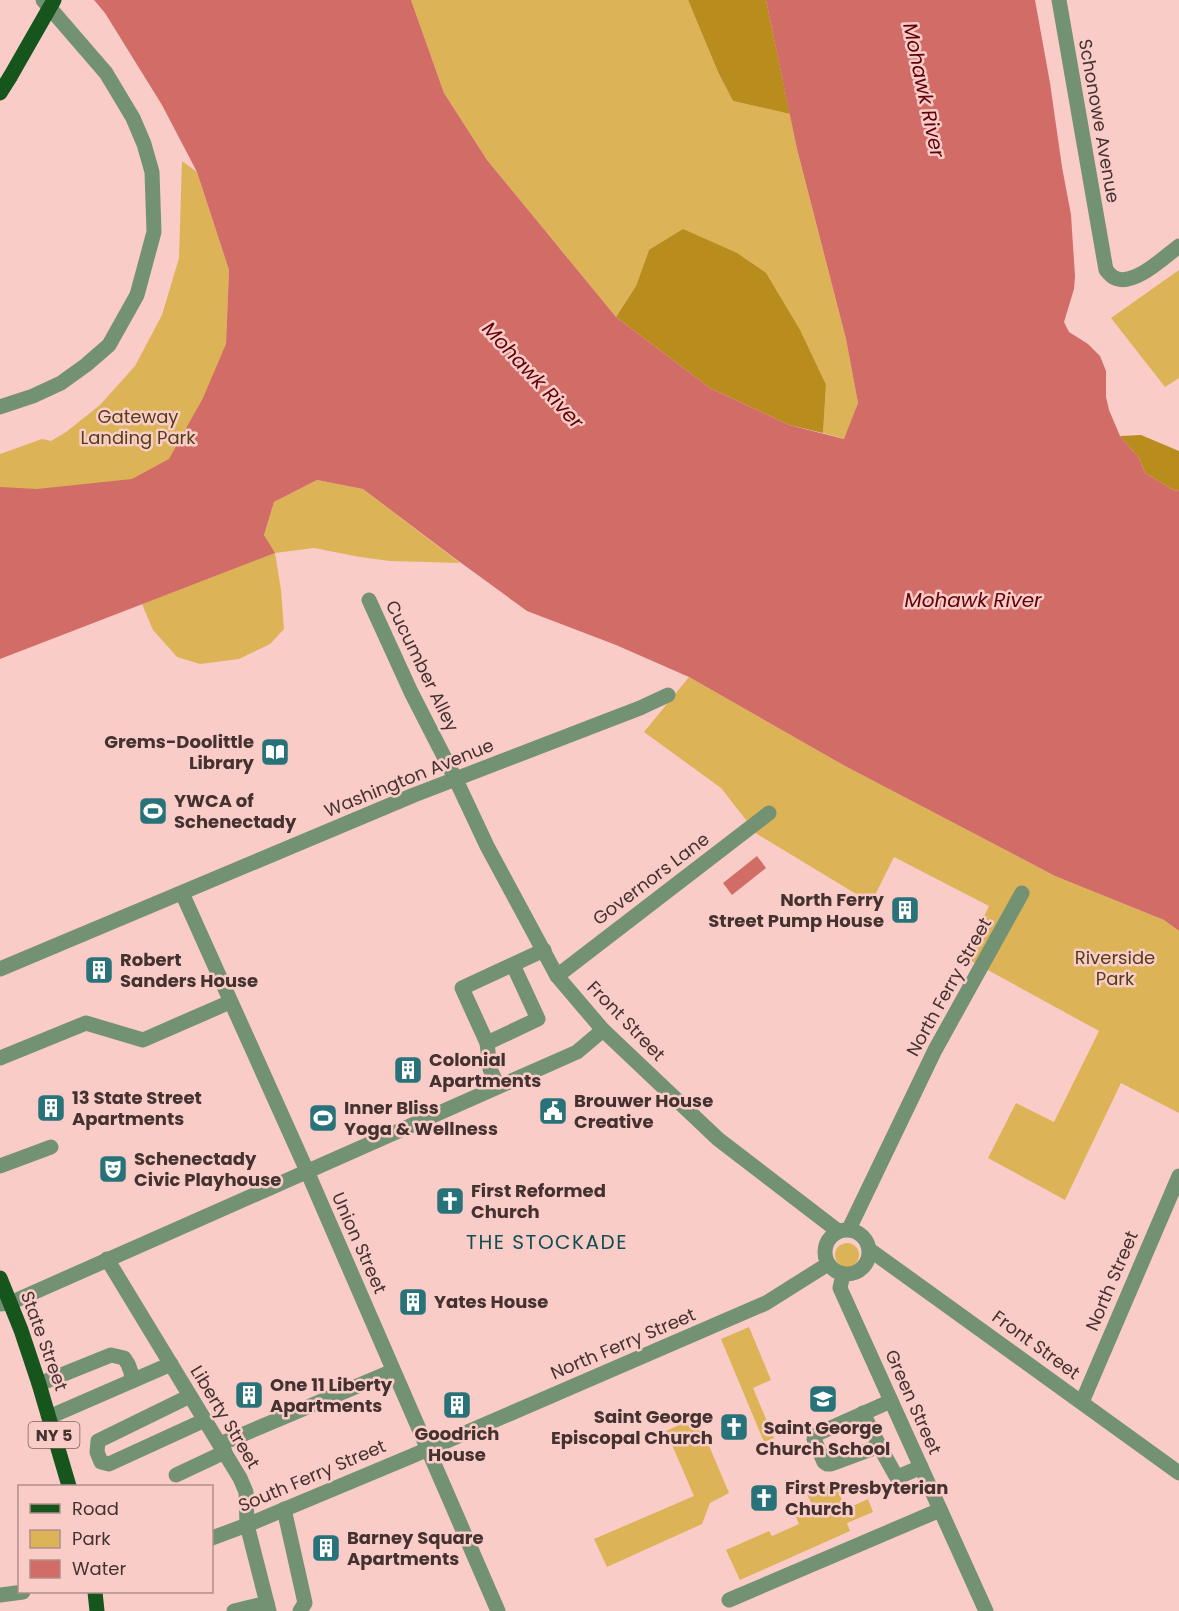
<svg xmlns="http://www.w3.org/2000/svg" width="1179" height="1611" font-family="Poppins,sans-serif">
<rect width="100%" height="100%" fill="#faccc8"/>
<g fill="#ddb357">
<path d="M411,0H688L718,72L733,101L790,114L797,149L846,339L858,403L845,439L823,433L826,385L649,250L636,286L616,317L487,160L444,93Z"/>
<path d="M182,161L197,172L229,270L226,344L246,459L0,523V454L42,439L51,441L66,432L100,405L135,366L162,315L179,258Z"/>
<path d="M1179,270V378L1165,387L1111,318Z"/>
<path d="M317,480L363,489L460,563L390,561L360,557L314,548L275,553L281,590L284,629L270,644L239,659L200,664L177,657L153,630L142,604L274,553L264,535L274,502Z"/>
<path d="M689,677L845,766L1055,876L1164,920L1179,931V1113L1121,1083L1065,1200L988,1158L1016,1103L1054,1122L1099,1031L964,957L989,906L894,857L871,903L757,834L721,788L644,732Z"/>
<circle cx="847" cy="1255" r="12"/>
<path d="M749,1327L771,1380L753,1388L774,1438L764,1442L721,1339Z"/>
<path d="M697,1417L729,1493L710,1503L702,1524L607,1567L594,1539L694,1496L666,1431Z"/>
<path d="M834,1482L846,1509L868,1499L873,1512L847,1523L850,1531L740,1580L726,1550L769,1531L772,1536L799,1524L796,1517L814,1509L807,1494Z"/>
</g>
<g fill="#b88c1d">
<path d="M688,0H766L790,114L733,101L718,72Z"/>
<path d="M683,229L737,253L766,273L800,330L826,385L823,433L789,425L710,388L616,317L636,286L649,250Z"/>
<path d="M1141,435L1179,451V491L1173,490L1145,473L1139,458L1120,436Z"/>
</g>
<g fill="#d16c66">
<path d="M94,0H411L444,93L487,160L616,317L710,388L789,425L844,439L858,403L846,339L797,149L766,0H1035L1050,83L1062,167L1071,215L1075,276L1074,289L1064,322L1069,332L1088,344L1100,356L1106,371V397L1109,410L1120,436L1139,458L1145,473L1173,490L1179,491V931L1164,920L1055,876L845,766L689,677L616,645L527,611L453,557L363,489L317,480L274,502L264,535L275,553L0,659V487L37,489L132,479L169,459L203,398L226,344L229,270L197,172L162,105L105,13Z"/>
<path d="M757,856L766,868L732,895L723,883Z"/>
</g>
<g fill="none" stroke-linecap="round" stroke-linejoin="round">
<g stroke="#739273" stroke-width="15">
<path d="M1059,0L1106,270C1108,272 1110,275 1113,277C1132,289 1164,257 1179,246"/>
<path d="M0,407L33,396L61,383L86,365L109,345L137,295L154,232L152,172L144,144L133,118L106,73L43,0"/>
<path d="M369,600L411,692L456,780L487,846L557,976L603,1030L718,1139L838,1231"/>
<path d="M182,893L307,1171L498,1611"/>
<path d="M513,965L538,1019L487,1043L462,988L544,950"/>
<path d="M0,969L414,795L640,708L668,695"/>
<path d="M557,976L769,813"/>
<path d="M487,1043L490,1069L498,1086"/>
<path d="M0,1058L86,1023L143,1040L230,1002"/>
<path d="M0,1166L51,1147"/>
<path d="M849,1229L935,1050L1022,893"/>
<circle cx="847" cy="1252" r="22"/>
<path d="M870,1250L1179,1473"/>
<path d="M107,1259L240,1478L246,1492L247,1525L269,1611"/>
<path d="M843,1274L840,1288L986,1611"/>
<path d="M0,1304L10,1303L577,1052L603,1030"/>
<path d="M39,1384L111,1355L124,1358L128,1364L131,1372L132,1381"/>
<path d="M190,1396L98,1441L97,1452L101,1462L109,1464L205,1420"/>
<path d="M891,1401L817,1434L814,1439L824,1462L827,1464H831L877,1447H880L882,1451L896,1476L898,1477L921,1467"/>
<path d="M1082,1402L1179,1176"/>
<path d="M863,1413L880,1447"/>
<path d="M49,1417L171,1364"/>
<path d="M220,1444L393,1371"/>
<path d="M176,1475L225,1452"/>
<path d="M284,1509L305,1603L300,1611"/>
<path d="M212,1538L247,1525L412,1456L766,1303L828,1264"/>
<path d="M0,1595L23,1592"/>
<path d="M729,1600L940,1510"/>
<path d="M234,1611L267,1603"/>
</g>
<g stroke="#16561d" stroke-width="15">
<path d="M0,93L10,77"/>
<path d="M0,1278L21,1330L39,1384L69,1486"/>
<path d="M95,1592L97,1611"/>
</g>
<path stroke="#16561d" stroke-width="15" d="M10,77L54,0"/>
</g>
<defs>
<g id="library-square" transform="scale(1.5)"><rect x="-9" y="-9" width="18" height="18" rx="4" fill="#287279" stroke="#faccc8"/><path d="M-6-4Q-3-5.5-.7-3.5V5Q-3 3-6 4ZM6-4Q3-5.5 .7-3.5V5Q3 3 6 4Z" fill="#fff"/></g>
<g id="stadium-square" transform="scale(1.5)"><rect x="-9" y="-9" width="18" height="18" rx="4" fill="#287279" stroke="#faccc8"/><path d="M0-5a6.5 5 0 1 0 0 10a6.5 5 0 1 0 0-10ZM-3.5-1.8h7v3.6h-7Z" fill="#fff"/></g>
<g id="building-square" transform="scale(1.5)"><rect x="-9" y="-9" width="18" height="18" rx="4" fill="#287279" stroke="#faccc8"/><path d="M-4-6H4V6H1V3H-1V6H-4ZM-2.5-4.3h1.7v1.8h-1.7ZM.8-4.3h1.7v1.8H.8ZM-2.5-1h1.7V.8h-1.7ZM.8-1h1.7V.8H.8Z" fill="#fff"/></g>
<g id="civic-square" transform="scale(1.5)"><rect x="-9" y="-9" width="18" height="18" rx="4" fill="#287279" stroke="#faccc8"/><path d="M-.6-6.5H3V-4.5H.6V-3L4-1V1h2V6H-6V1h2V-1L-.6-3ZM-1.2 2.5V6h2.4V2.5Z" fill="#fff"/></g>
<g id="theatre-square" transform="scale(1.5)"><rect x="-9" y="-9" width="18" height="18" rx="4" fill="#287279" stroke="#faccc8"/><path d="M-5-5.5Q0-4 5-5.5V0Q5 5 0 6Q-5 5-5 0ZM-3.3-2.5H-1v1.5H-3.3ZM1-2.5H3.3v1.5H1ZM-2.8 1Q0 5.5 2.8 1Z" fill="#fff"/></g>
<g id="church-square" transform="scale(1.5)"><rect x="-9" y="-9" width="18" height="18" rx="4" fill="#287279" stroke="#faccc8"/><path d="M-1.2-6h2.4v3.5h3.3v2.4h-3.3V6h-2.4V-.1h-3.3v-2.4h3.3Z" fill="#fff"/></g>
<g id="school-square" transform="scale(1.5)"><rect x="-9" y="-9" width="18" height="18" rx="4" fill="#287279" stroke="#faccc8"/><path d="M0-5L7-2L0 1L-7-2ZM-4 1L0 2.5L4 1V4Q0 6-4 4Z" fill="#fff"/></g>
</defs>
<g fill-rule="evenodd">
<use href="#library-square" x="275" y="752"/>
<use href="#stadium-square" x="153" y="811"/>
<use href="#building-square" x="905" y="910"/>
<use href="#building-square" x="99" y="970"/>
<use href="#building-square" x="408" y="1070"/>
<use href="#building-square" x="51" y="1108"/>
<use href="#civic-square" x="553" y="1111"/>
<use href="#stadium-square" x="323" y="1118"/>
<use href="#theatre-square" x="113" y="1169"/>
<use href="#church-square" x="450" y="1201"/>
<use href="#building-square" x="413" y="1302"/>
<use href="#building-square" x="249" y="1395"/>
<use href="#school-square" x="823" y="1399"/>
<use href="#building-square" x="457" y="1405"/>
<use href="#church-square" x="734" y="1427"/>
<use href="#church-square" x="764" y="1498"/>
<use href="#building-square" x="326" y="1548"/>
</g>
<g text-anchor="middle" stroke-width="5" stroke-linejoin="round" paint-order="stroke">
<rect fill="#faccc8" stroke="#7a605e" stroke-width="1.5" x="28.5" y="1422" width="51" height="26" rx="4.5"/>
<g font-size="16" font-weight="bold" fill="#433230">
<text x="54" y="1441">NY 5</text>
</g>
<g font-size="18" fill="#433230" stroke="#faccc8">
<text transform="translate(1099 121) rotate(80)" y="6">Schonowe Avenue</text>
<text transform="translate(422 666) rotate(64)" y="6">Cucumber Alley</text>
<text transform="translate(409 778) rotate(-22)" y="6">Washington Avenue</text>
<text transform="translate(651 879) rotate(-37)" y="6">Governors Lane</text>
<text transform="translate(949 987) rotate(-61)" y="6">North Ferry Street</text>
<text transform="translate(626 1021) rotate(46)" y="6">Front Street</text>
<text transform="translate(359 1243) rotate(66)" y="6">Union Street</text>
<text transform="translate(1112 1281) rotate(-67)" y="6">North Street</text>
<text transform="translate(44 1341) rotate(70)" y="6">State Street</text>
<text transform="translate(623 1344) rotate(-23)" y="6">North Ferry Street</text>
<text transform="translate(1036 1345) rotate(36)" y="6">Front Street</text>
<text transform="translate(913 1402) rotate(66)" y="6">Green Street</text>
<text transform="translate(225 1417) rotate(59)" y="6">Liberty Street</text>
<text transform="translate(312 1476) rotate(-23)" y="6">South Ferry Street</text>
</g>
<g font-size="18" fill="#523f15" stroke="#faccc8">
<text x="138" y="423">Gateway<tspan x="138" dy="21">Landing Park</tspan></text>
<text x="1115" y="964">Riverside<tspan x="1115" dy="21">Park</tspan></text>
</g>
<g font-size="18" font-weight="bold" fill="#433230" stroke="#faccc8" text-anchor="start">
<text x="254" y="748" text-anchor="end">Grems-Doolittle<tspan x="254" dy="21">Library</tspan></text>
<text x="174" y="807">YWCA of<tspan x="174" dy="21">Schenectady</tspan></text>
<text x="884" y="906" text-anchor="end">North Ferry<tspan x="884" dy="21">Street Pump House</tspan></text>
<text x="120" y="966">Robert<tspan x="120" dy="21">Sanders House</tspan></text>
<text x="429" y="1066">Colonial<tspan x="429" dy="21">Apartments</tspan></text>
<text x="72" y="1104">13 State Street<tspan x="72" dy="21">Apartments</tspan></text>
<text x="574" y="1107">Brouwer House<tspan x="574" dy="21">Creative</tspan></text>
<text x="344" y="1114">Inner Bliss<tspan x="344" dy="21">Yoga &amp; Wellness</tspan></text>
<text x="134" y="1165">Schenectady<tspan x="134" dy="21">Civic Playhouse</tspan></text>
<text x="471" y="1197">First Reformed<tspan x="471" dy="21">Church</tspan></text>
<text x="434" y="1308">Yates House</text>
<text x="270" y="1391">One 11 Liberty<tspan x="270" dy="21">Apartments</tspan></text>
<text x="713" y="1423" text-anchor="end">Saint George<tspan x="713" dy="21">Episcopal Church</tspan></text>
<text x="823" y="1434" text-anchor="middle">Saint George<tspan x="823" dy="21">Church School</tspan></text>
<text x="457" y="1440" text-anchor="middle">Goodrich<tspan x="457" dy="21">House</tspan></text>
<text x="785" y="1494">First Presbyterian<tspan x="785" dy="21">Church</tspan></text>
<text x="347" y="1544">Barney Square<tspan x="347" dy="21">Apartments</tspan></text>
</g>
<g font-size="20" font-style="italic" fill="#600008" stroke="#faccc8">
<text transform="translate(924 90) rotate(78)" y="7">Mohawk River</text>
<text transform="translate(533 375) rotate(47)" y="7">Mohawk River</text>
<text x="973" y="607">Mohawk River</text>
</g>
<g font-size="20" letter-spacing="1.5" fill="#114e54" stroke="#faccc8">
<text x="547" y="1249">THE STOCKADE</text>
</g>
</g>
<rect x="18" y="1485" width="195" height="108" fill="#faccc8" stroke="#b18e8b" stroke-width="1.5"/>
<rect x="30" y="1504" width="30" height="9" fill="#16561d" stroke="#b18e8b" stroke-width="1.5"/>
<text x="72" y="1515" font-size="18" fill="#433230">Road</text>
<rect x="30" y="1530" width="30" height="18" fill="#ddb357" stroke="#b18e8b" stroke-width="1.5"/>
<text x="72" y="1545" font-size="18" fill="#433230">Park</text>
<rect x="30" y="1560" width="30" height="18" fill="#d16c66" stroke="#b18e8b" stroke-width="1.5"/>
<text x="72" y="1575" font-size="18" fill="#433230">Water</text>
</svg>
